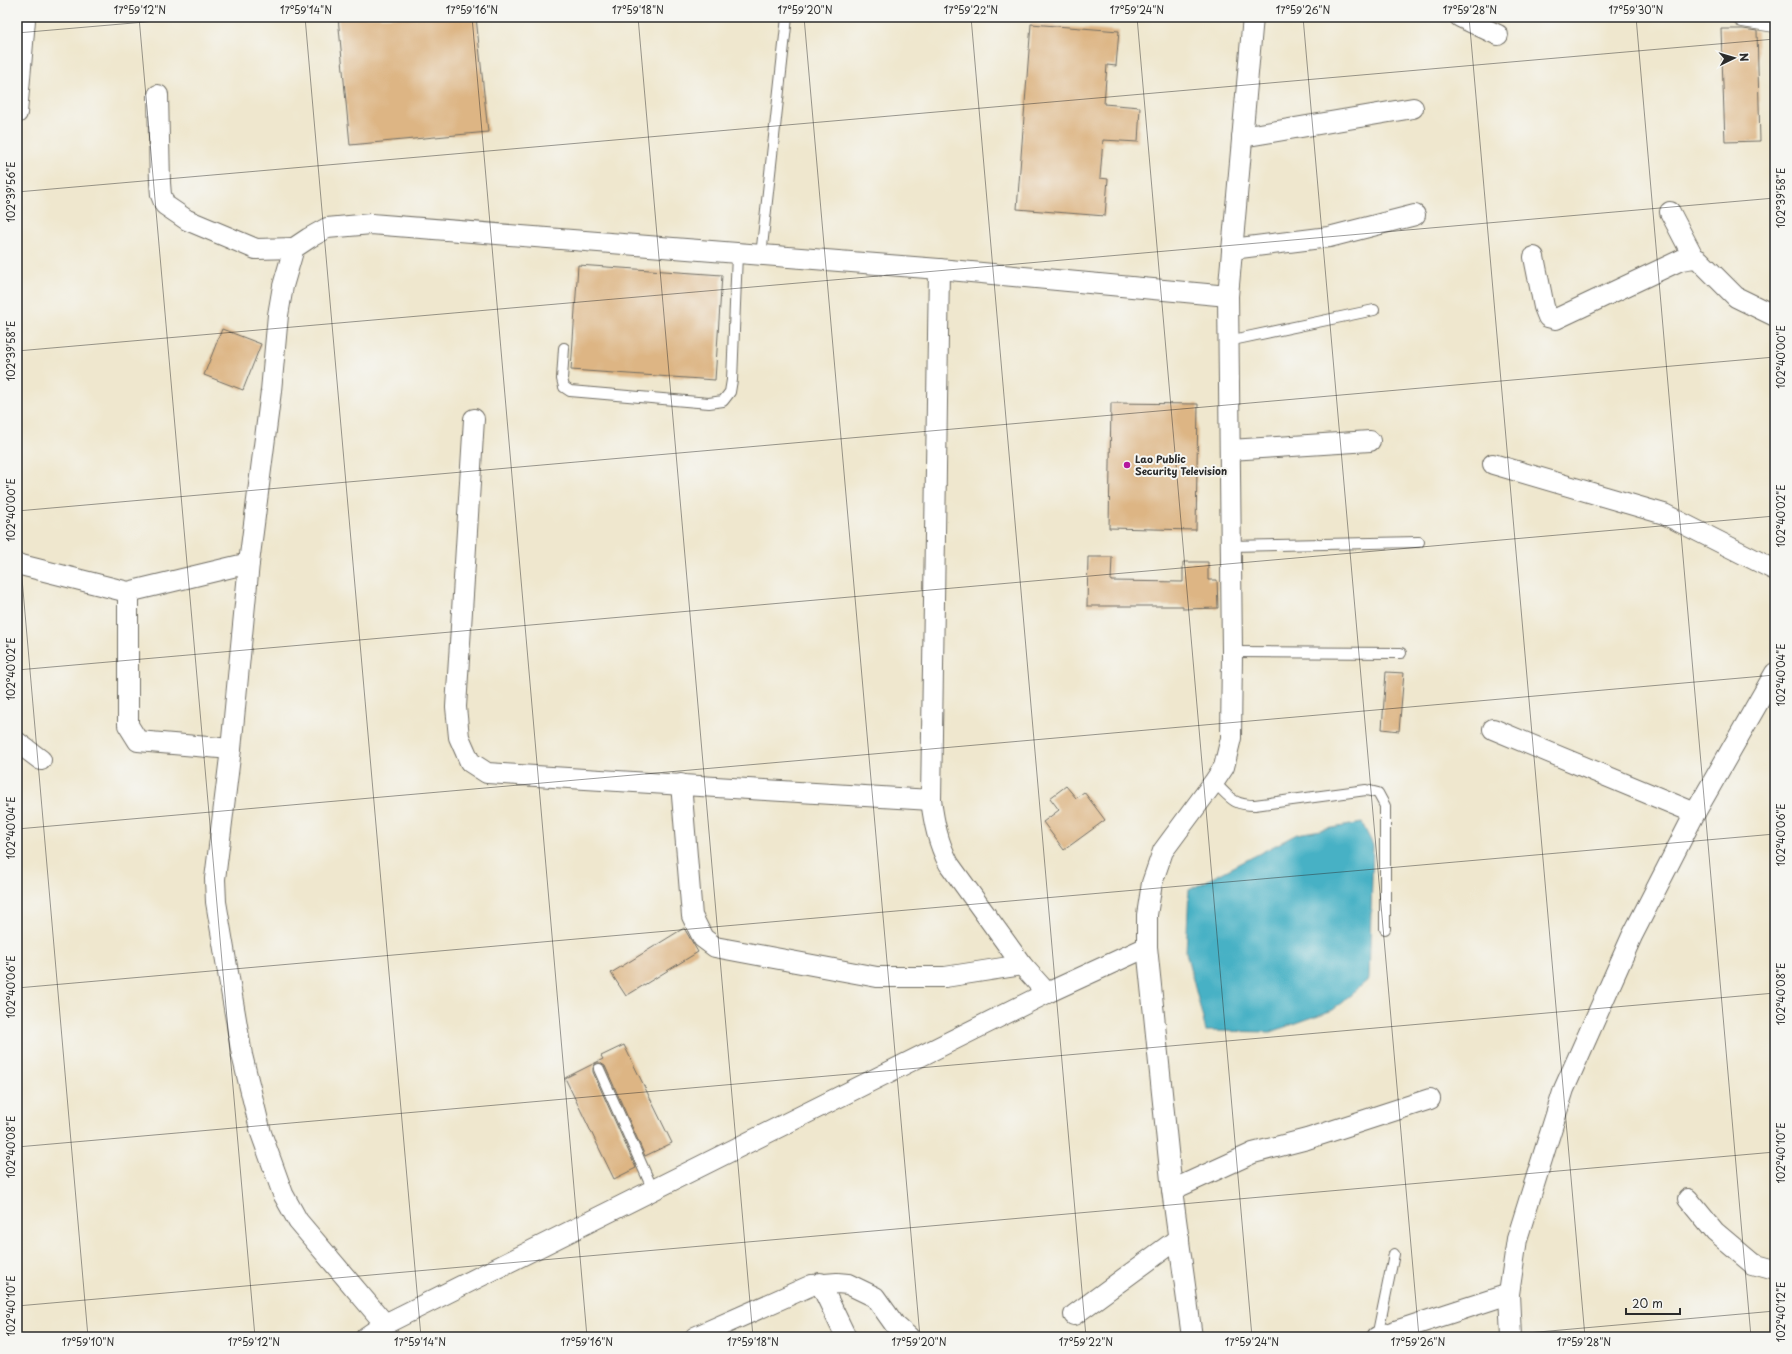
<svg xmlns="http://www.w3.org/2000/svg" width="1792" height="1354" font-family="'Playpen Sans',sans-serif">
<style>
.water{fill:#47b1c5;stroke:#396e78}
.building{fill:#ddb584}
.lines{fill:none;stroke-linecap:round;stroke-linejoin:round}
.service-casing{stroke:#706d64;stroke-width:12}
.minor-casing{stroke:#706d64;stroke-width:22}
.service{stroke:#fff;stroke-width:10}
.minor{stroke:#fff;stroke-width:20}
.ticks{fill:none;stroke:#2b2b2b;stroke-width:1;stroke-opacity:0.45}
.poi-dot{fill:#b5179e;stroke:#f6f6f2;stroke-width:1.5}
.labels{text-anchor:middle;stroke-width:4;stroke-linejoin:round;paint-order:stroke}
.poi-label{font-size:10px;font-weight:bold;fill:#2b2b2b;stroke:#f6f6f2;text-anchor:start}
.neatline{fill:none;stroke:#2b2b2b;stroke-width:1.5}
.ticks-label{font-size:10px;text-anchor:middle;fill:#2b2b2b}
</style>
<rect width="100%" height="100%" fill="#f6f6f2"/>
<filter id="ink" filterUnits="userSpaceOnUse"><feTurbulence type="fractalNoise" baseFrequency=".025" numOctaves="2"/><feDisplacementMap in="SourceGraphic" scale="8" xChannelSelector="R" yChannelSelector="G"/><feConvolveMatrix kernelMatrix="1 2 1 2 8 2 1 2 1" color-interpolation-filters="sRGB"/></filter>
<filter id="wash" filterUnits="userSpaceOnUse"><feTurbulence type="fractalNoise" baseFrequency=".012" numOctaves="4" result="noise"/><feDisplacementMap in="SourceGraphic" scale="16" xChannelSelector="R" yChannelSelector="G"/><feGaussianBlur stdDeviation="0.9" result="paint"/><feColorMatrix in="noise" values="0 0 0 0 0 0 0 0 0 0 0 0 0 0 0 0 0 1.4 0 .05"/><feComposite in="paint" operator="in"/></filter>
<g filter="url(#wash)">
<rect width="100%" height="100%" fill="#efe7ce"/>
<path class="water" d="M1362,823L1373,845L1369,979L1333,1010L1271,1032L1206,1031L1186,952L1189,890L1297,834Z"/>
<g id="blocks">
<g class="building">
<path d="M338,17H476L488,132L350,145Z"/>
<path d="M1031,24L1119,31L1116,66L1107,65L1104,104L1140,107L1138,142L1103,140L1100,178L1108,179L1105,216L1017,209Z"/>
<path d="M1721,29H1743L1757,31L1760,141L1725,142Z"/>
<path d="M578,265L722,275L715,380L571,370Z"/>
<path d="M222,329L261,344L243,390L204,375Z"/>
<path d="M1111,403L1198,404L1196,530L1109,528Z"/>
<path d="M1088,557H1112L1111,581L1183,582V562H1208V580H1217L1218,608L1183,609V606H1087Z"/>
<path d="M1386,672L1404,673L1399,731L1382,729Z"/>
<path d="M1066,786L1076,798L1084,792L1105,820L1064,850L1043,822L1059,810L1050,798Z"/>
<path d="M684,928L698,952L626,996L611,973Z"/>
<path d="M624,1045L672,1143L645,1156L605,1066L600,1063H596L593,1068V1072L636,1168L614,1179L565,1078L603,1059L601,1056Z"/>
</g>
</g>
</g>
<g filter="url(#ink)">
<use href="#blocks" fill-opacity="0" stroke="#706d64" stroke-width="1"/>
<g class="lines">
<g class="service-casing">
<g id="service">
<path d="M761,256L787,17"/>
<path d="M1228,341L1374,310"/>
<path d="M564,348L562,379L564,387L570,391L709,403L723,401L730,392L732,380L737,254"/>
<path d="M1231,546L1419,542"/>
<path d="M1232,652L1401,653"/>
<path d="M1214,782C1230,797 1232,805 1255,805L1366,790L1378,793L1385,806V929"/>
<path d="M599,1069L653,1190"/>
<path d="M1377,1337L1394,1254"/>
</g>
</g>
<g class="minor-casing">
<g id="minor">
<path d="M1460,17L1498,35"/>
<path d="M1743,17L1775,22"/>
<path d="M158,95L160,183L161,195L165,205L187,220L256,249L294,248"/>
<path d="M17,113L25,20"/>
<path d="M1242,137L1413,108"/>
<path d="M1670,212L1694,258"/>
<path d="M1232,249L1329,237L1415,215"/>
<path d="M1534,257L1544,307L1548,317L1556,319L1681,260L1694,258L1699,260L1736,297L1775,316"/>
<path d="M939,269L931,800C934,823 938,843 949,864L1022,965L1047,993"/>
<path d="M474,419L456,707L459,737L470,762L487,773L931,800"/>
<path d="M1230,450L1370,441"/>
<path d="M1493,464L1664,514L1775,570"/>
<path d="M17,564L128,592L249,563"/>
<path d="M128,592V725L138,741L231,749"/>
<path d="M1493,729L1695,813"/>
<path d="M17,742L41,760"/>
<path d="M681,784L692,916L703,938L715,947L877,977H945L1022,965"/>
<path d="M1172,1190L1253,1153L1307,1139L1430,1099"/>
<path d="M1688,1199L1715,1232L1753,1264L1775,1270"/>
<path d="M820,1283L846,1337"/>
<path d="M1074,1315L1179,1238"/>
<path d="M385,1324L298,1221L283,1194L261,1133L242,1055L216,902L215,879L231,749L249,563L271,391L278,315L283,286L294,248L309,238L327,228L371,224L939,269L1228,296"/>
<path d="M366,1337L385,1324L1047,993L1147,947"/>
<path d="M695,1337L812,1285L837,1283L848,1284L875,1297L895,1325L909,1337"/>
<path d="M1192,1337L1172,1190L1147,947V915L1152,883L1163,851L1214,782L1224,767L1231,738L1232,652L1228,296L1253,17"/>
<path d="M1377,1337L1509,1294"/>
<path d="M1511,1337L1509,1294L1517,1239L1564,1089L1632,936L1695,813L1775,673"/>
</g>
</g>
<use href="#service" class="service"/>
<use href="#minor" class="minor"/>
</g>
</g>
<path class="ticks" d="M139,17L255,1337M305,17L421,1337M472,17L587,1337M638,17L753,1337M804,17L920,1337M971,17L1086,1337M1137,17L1252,1337M1303,17L1419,1337M1469,17L1585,1337M1636,17L1751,1337M17,33L203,17M17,192L1775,39M17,351L1775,198M17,511L1775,357M17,521L88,1337M17,670L1775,516M17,829L1775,675M17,988L1775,834M17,1147L1775,993M17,1306L1775,1152M1482,1337L1775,1311"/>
<circle class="poi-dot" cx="1127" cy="465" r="4"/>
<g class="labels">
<g class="poi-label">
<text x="1135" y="463">Lao Public<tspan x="1135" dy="12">Security Television</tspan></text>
</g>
</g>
<rect width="1792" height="1354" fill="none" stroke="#f6f6f2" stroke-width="44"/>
<g transform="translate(1734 58) rotate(85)" stroke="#f6f6f2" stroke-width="3" paint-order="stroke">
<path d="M0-3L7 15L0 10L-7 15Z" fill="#2b2b2b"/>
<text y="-6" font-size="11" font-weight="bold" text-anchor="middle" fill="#2b2b2b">N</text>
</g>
<path d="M1626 1308v6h54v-6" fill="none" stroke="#2b2b2b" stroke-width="2"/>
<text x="1632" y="1308" font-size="12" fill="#2b2b2b" stroke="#f6f6f2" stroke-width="3" paint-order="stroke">20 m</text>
<rect x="22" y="22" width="1748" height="1310" class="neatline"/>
<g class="ticks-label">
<text x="140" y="14">17°59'12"N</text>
<text x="306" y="14">17°59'14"N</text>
<text x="472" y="14">17°59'16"N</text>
<text x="638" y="14">17°59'18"N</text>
<text x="805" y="14">17°59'20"N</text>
<text x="971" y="14">17°59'22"N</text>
<text x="1137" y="14">17°59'24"N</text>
<text x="1303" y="14">17°59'26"N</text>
<text x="1470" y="14">17°59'28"N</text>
<text x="1636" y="14">17°59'30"N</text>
<text transform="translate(11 192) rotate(-90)" y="4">102°39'56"E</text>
<text transform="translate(1781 198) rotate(-90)" y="4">102°39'58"E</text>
<text transform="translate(11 351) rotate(-90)" y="4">102°39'58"E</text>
<text transform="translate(1781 357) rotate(-90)" y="4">102°40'00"E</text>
<text transform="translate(11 510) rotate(-90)" y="4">102°40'00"E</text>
<text transform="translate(1781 516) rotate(-90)" y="4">102°40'02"E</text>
<text transform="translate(11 669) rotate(-90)" y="4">102°40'02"E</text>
<text transform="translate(1781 675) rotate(-90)" y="4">102°40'04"E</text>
<text transform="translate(11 828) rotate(-90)" y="4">102°40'04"E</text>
<text transform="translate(1781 835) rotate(-90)" y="4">102°40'06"E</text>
<text transform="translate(11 987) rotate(-90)" y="4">102°40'06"E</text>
<text transform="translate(1781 994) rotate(-90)" y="4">102°40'08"E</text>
<text transform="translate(11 1147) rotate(-90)" y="4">102°40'08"E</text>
<text transform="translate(1781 1153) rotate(-90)" y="4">102°40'10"E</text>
<text transform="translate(11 1306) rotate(-90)" y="4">102°40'10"E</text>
<text transform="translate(1781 1312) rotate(-90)" y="4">102°40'12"E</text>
<text x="88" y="1346">17°59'10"N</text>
<text x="254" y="1346">17°59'12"N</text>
<text x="420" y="1346">17°59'14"N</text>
<text x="587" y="1346">17°59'16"N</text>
<text x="753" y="1346">17°59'18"N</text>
<text x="919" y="1346">17°59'20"N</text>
<text x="1086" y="1346">17°59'22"N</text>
<text x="1252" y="1346">17°59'24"N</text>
<text x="1418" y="1346">17°59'26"N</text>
<text x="1584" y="1346">17°59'28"N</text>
</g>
</svg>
